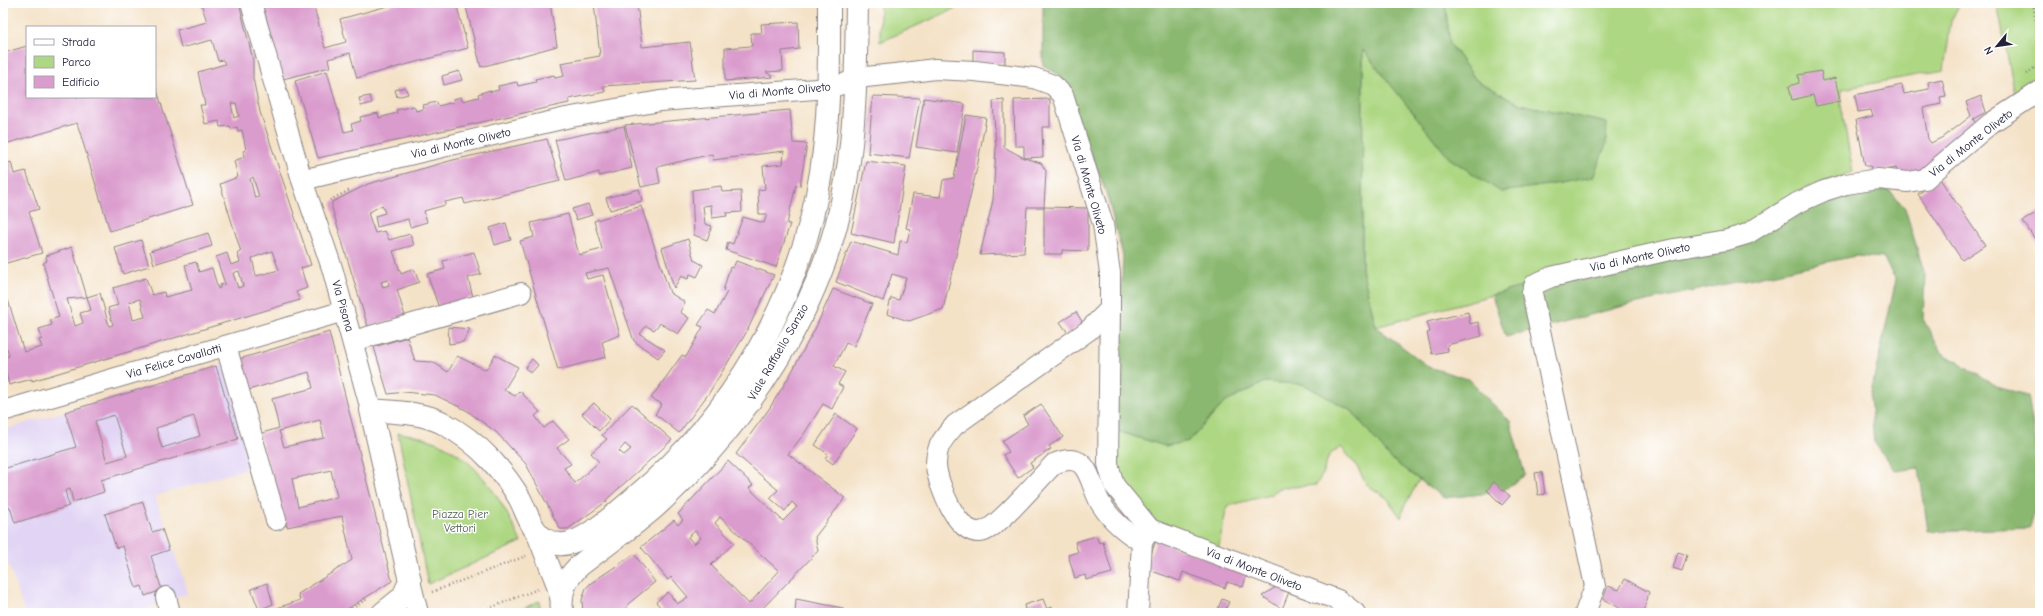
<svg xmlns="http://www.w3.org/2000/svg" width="2043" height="616" font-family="'Comic Neue',sans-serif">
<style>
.built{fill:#e1d4f4}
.green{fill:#add782;stroke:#687c5e}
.forest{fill:#8ab870;stroke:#566d56}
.building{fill:#da9bcd;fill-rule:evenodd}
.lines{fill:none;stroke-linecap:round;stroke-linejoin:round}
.minor-casing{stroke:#8b8281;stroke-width:22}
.major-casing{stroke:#8b8281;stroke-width:24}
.path{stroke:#8b8281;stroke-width:2.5;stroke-dasharray:1 3;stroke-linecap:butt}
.minor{stroke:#fff;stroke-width:20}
.major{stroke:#fff;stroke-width:22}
.labels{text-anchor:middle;stroke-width:3;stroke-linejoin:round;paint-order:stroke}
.street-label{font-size:12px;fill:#22223b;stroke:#fff}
.park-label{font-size:12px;fill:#536154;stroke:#fff}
</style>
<rect width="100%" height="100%" fill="#fff"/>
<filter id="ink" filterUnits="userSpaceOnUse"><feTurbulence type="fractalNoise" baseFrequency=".025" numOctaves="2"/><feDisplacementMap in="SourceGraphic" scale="8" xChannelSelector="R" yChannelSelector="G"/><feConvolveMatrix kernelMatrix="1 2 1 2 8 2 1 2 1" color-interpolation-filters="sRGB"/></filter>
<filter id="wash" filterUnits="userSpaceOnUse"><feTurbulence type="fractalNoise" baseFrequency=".012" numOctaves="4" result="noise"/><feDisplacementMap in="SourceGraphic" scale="16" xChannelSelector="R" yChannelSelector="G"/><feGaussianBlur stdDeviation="0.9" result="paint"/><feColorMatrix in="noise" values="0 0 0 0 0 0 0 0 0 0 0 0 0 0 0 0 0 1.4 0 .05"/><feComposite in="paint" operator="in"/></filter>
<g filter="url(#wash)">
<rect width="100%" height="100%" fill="#f4e2c7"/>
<path class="built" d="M225,364L255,466L155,496L188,593L135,613H25L3,548V430Z"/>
<g class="green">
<path d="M880,3H968L880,42Z"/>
<path d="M1445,3H1960L1951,21L1944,70L1842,89L1841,105L1853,173L1807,187L1757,222L1376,327L1362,269L1363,49L1449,158L1501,192L1560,183L1593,176L1607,123L1520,104L1476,80L1450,44Z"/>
<path d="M1997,3H2040V84L2016,99Z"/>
<path d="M1265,382L1303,384L1352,411L1391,459L1419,480L1404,507L1401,518L1387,498L1366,484L1356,465L1341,447L1329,455L1322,475L1316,485L1280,488L1270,495L1227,506L1218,551L1163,530L1121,484L1114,430L1165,446L1189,441L1224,403Z"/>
<path d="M398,433C464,439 496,486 521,542L428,584Z"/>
<path d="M539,601L541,613H514Z"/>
</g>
<g class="forest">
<path d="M1043,3H1445L1450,44L1476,80L1520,104L1607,123L1606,145L1593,177L1560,183L1501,192L1449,158L1363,50L1362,269L1376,327L1429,367L1468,379L1510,421L1525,475L1501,492L1444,498L1391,459L1352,411L1303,384L1265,382L1224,403L1189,441L1165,446L1114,430L1123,256L1106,192L1061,76L1043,65Z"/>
<path d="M1875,187L1890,191L1905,208L1925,275L1923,319L1941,352L2000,388L2028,395L2040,469V492L2030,528L1928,531L1919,468L1895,471L1874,442L1870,397L1896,280L1883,258L1855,256L1624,306L1506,337L1492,295L1757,222L1816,194Z"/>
</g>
<g id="blocks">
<g class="building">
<path d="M201,3H239L253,60V78L260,112L311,265L301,268L307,288L296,292L300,300L32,381V379L9,385L3,361V358L9,356L7,348L3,349V301L8,300L24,352L42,347L39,340L42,339L39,329L52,325L50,320L59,317L43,263L47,261L46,256L72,247L87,297L67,299L75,326L83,323L80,313L91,310L87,297L100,293L109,326L113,325L108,308L118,305L113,288L146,278L152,295L164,292L165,297L192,290L185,265L196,262L199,272L212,268L218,289L220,288V285L225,284L216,257L227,253L231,265L240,262L237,253L241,252L220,184L238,177L234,161L244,157L243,151L246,150L242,130L238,131L237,127L231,129L230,126L220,127L219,121L205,124L200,105H205L198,72L225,64L223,60L218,61L212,40L181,48L177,30L207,22ZM231,103H236L239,116L234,118ZM253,177L259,197L255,198L250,179ZM272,251L279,270L256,276L252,258ZM239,271L243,286L238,288L233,273ZM140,299L145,317L133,320L129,302Z"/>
<path d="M262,3H313L325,48L346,42L340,19L399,3H456L468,48L357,78L350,53L328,59L330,67L283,79Z"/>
<path d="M465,3H550L557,46L481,67Z"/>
<path d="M594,3H637L642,47L690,42L695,80L603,86L605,92L569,99V103L318,158L295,81L327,71L344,132L353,130L351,124L361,121L360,117L378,113L379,118L397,113L396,110L414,106L416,111L424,109L423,105L437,102L438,106L454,102L453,99L461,97L462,101L479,97L478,94L490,90V92L499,90L498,86L517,82L518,86L536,82L535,79L554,75L555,78L564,76L561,63L600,56Z"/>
<path d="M798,22L799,49L782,51L783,71L766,72L773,77L725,81V48L752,46L751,33H762L761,24Z"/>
<path d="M27,46V97H155V84L193,205L110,231L77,123L5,144L3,138V53Z"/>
<path d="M973,50L1005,52V64L973,62Z"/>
<path d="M459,71L462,80L444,85L442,76Z"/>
<path d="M1821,71L1823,81L1835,78L1840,101L1816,106L1813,95L1792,100L1789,86L1799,83L1798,75Z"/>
<path d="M1942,79L1946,96L1940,97L1941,104L1923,108L1928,139L1931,143L1945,136L1971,116L1966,102L1981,96L1986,112L1973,119L1979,129L1925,175H1898L1896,168L1871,172V166H1865L1856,120L1873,116L1871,110L1858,112L1855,95L1902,85L1904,94L1929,89L1928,82Z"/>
<path d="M405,87L408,94L397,97L395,90Z"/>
<path d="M370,96L372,103L361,106L359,98Z"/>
<path d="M873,96L920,98L909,158L868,153Z"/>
<path d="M924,98L965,104L957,153L916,147Z"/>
<path d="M1050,99V127H1042L1043,157L1024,158L1041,163L1046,171L1044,207H1027L1024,253L980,255L993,200L996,147L993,101L1004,100V147L1024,158V146H1015L1014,100Z"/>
<path d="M790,110L793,143L807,144L800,186L796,185L787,224H790L776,267L726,250L728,242L733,244L743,217L764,223L767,214H759L758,190L765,189L763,166L783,164L784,151L713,160L712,154L657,167L660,183L641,187L625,125Z"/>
<path d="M966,115L986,118L977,168L943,309L909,321L887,314L891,298L899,300L906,278L892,274L883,301L836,282L851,241L898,255L900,241L907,242L910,229L906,228L913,194L940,197L943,180L954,178Z"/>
<path d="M624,126L632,168L599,176V172L566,181L555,140Z"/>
<path d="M547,139L560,181L465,204L463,198L445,202V205L424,211L427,222L410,227L408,219L377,227L375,216L385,213L382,205L368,213L375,233L385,231L389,240L410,234L414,245L393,251L401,274L414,269L419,282L397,290L405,316L368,327L332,208V202L368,184L453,160ZM388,280L389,285L383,287L381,282Z"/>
<path d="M866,161L906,166L894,243L851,233Z"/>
<path d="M11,162L14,174L26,171L39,209L29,212L42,253L3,264V165Z"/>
<path d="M1940,179L1985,245L1962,260L1918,194Z"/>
<path d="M721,186L722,192L741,191L742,212L726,213L727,216L712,218L711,205L703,206L705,224L712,226L707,240L694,235L692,190Z"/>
<path d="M639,189L642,201L610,210L606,198Z"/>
<path d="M588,204L592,215L576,220L572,209Z"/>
<path d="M641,206L670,293L685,302L680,312L689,318L678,334L660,323L654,330L646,326L640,334L665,350L658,358L634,341L609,268L585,273L587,279L603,275L620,335L602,342L606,357L558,370L520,241L534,237L531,223L568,214L579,255L602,249L594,221Z"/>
<path d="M1044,207L1088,208V251L1062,250V254H1044Z"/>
<path d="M2040,210V247L2023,221Z"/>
<path d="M506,223L511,240L495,245L490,228Z"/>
<path d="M208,233L212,246L154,264L150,251Z"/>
<path d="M688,239L694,260L703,265L697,277L690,274L688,279L681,276L674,288L662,248Z"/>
<path d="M141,240L149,266L123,274L115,248Z"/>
<path d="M474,252L481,274L468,278L473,297L439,308L427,274L445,269L443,261Z"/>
<path d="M736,261L774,275L746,333L709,393L679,433L655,414L662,404L651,398L682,355L686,357L703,327L698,325L708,310L715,314L727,292L723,291L730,267L733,268Z"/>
<path d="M833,289L872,304L854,346L846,343L834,366L845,372L838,384L843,387L832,409L823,404L804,434L788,454L845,498L815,537L818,551L758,613H665L656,602L668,592L677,604L688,597L671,577L668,580L641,547L674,520L678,525L683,520L678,514L728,461L753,485L749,488L783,521L797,507L792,502L785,511L770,498L778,490L736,454L769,409L790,375L816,327ZM720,517L779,571L749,604L711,565L734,543L715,523ZM695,531L701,538L694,544L688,537Z"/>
<path d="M1076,312L1083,323L1068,333L1060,322Z"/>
<path d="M1468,312L1470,324L1478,322L1482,336L1447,345L1448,351L1432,354L1427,333L1430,332L1427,322Z"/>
<path d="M448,327L470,329L463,342L449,344Z"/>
<path d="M329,332L392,581L341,613H263L300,600L298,594L352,560L342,516L287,527L259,434L279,428L272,399L313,388L309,372L245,391L236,360ZM320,420L324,438L284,447L279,431ZM331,470L337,497L298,507L292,479Z"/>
<path d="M407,337L415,361L433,362L448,372L457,356L486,370L495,355L518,367L504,390L515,396L520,391L540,412L535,416L544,428L553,421L569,439L557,448L571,464L564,468L575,483L599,462L591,453L607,439L602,435L632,404L672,440L606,500L607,501L568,529H560L526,464L496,432L466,410L435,395L404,392L388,394L374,347ZM625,444L631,449L624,455L619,451Z"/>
<path d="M532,359L538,365L531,373L525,368Z"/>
<path d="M216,366L238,439L101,480L104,492L73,502L70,489L65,491L69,506L15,523L10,507L3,509V469L76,447L65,412ZM114,415L127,456L107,462L95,421ZM194,416L200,436L162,448L156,428Z"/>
<path d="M594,403L610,419L599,431L582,414Z"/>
<path d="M1041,404L1063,437L1049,446L1051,449L1030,463L1033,467L1018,478L1003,455L1009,452L1002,441L1028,424L1023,416Z"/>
<path d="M836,414L857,429L833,464L825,458L828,454L815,445Z"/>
<path d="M1542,472L1545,494L1538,495L1535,473Z"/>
<path d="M1494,482L1510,496L1502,505L1487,490Z"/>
<path d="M143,502L152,532L162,529L169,550L151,556L162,590L145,596L142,586L136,588L123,546L116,548L105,514Z"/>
<path d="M1096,536L1099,543L1103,542L1112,573L1086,580L1085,575L1075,578L1068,555L1078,552L1075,542Z"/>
<path d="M1156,540L1247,573L1243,587L1227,582L1225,588L1183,572L1180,581L1146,569Z"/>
<path d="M1678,552L1687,555L1682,571L1673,568Z"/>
<path d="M634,554L655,582L628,604L625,613H583L582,600L586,588L591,583Z"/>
<path d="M1625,579L1649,592L1644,613H1629L1603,599L1608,586L1619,590Z"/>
<path d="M267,583L273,604L259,610L251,589Z"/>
<path d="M1276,587L1289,592L1282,609L1262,596Z"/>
<path d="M796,599L843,608L841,613H795Z"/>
<path d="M1043,599L1047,609L1052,607L1053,613H1026L1024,605Z"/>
<path d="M1222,599L1229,602L1224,613H1216Z"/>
</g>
</g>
</g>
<g filter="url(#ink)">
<use href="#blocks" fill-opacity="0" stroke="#8b8281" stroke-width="1"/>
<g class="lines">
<g class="minor-casing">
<g id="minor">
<path d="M251,3L302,180L332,268L371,410"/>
<path d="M302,180L566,118L660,101L829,88L866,77L904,73L935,69L975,71L1034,78L1053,85L1063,95L1103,224L1110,273V309L1089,330L955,425C949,432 942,439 939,447C937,452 936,460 936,466C938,484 958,540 984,531C1001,525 1039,478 1054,464C1092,447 1088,487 1103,507C1113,522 1127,533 1142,542L1138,613"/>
<path d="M1110,309L1108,464L1114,485L1150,529"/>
<path d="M353,341L521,293"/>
<path d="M226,346L276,520"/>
<path d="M3,411L344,311"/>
<path d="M535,529L555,580L561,600"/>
<path d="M1142,542L1150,529L1338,600L1355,613"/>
<path d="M410,581L418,613"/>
<path d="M166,597L170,613"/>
<path d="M1585,613L1595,586L1532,293L1535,284L1551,277L1674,249L1727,240L1747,234L1797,203L1824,191L1846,184L1878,179L1908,182L1925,179L1991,123L2040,91"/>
</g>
</g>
<g class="major-casing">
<g id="major">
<path d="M383,613L403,597L410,581L371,410C394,412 419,412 441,422C458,431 477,445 491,460C502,472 512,485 520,499C525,509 529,522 536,531C541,538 550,543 559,544C580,547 618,512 634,498C732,417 801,299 821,172C830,116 829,60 829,3"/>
<path d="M562,613C560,592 564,581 579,566C604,546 631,528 655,507C748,423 825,306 846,181C856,122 856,63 857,3"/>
</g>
</g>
<g class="path">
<path d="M2033,3L2040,47"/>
<path d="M2027,74L2040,63"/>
<path d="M330,200L350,190"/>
<path d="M432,592L526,556"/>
<path d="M345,613L367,599"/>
<path d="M477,613L538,589"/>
</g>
<use href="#minor" class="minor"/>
<use href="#major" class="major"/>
</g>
</g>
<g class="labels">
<g class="street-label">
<text transform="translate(780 91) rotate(-5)" y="4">Via di Monte Oliveto</text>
<text transform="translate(461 143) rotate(-13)" y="4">Via di Monte Oliveto</text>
<text transform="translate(1971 143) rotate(-38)" y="4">Via di Monte Oliveto</text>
<text transform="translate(1089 185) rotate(74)" y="4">Via di Monte Oliveto</text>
<text transform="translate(1640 257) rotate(-12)" y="4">Via di Monte Oliveto</text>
<text transform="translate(343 306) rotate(74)" y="4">Via Pisana</text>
<text transform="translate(778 352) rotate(-60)" y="4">Viale Raffaello Sanzio</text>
<text transform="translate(174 361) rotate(-16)" y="4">Via Felice Cavallotti</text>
<text transform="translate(1254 569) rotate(21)" y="4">Via di Monte Oliveto</text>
</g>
<g class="park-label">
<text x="460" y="518">Piazza Pier<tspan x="460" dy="14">Vettori</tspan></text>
</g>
</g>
<rect width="2043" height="616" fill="none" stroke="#fff" stroke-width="16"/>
<rect x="26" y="26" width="130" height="72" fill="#ffffff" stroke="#a7a7b1"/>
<rect x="34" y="39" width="20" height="6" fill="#ffffff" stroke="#a7a7b1"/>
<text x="62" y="46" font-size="12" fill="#22223b">Strada</text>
<rect x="34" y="56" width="20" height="12" fill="#add782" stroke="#a7a7b1"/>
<text x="62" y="66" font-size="12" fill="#22223b">Parco</text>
<rect x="34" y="76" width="20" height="12" fill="#da9bcd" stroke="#a7a7b1"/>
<text x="62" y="86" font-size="12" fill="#22223b">Edificio</text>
<g transform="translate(1997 46) rotate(241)" stroke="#ffffff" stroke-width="3" paint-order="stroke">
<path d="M0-3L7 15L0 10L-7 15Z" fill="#22223b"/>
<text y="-6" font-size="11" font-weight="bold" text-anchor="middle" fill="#22223b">N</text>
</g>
</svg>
